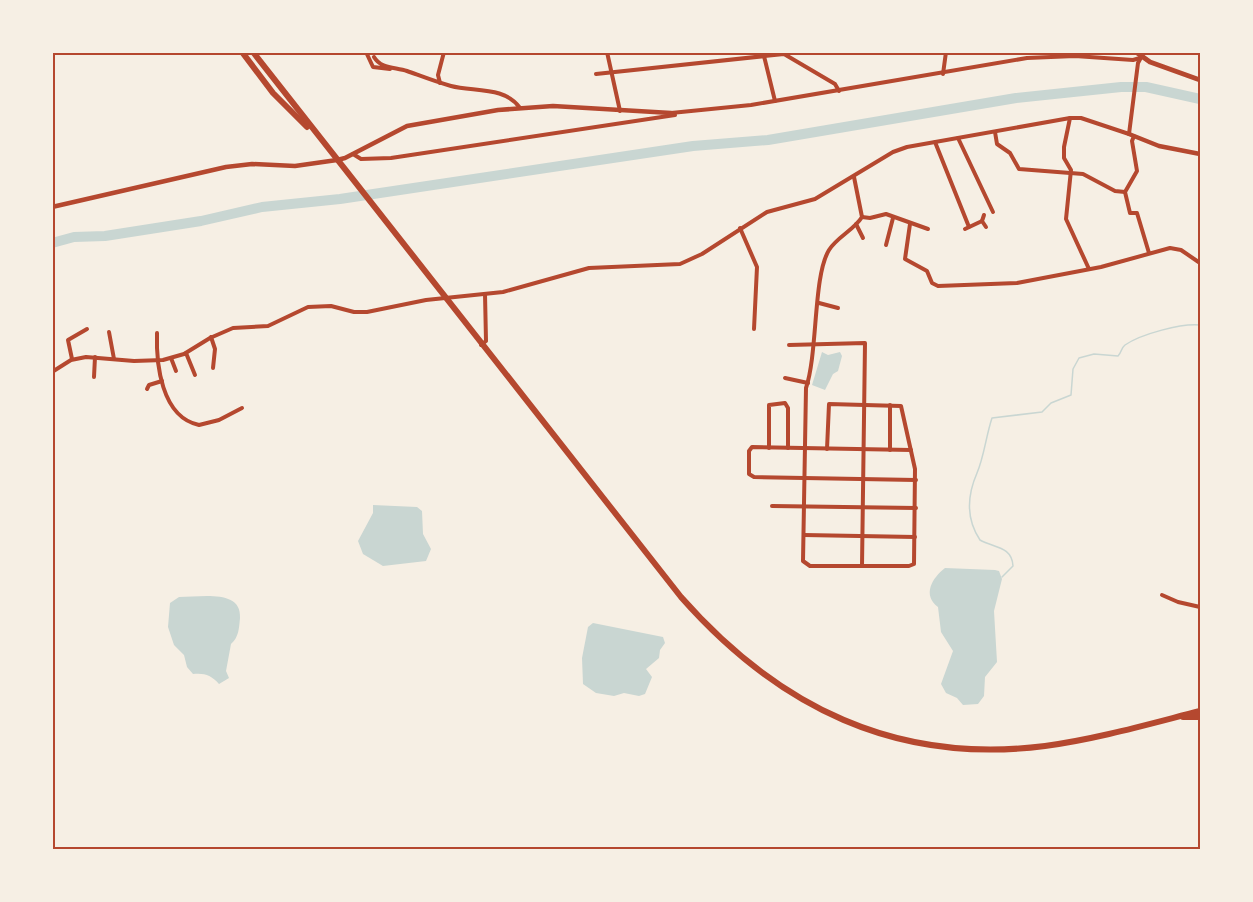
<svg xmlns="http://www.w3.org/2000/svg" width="1253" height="902" font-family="'Titillium Web',sans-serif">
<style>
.water{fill:#c9d6d2}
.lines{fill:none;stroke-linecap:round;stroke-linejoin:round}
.stream{stroke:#c9d6d2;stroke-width:1.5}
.river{stroke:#c9d6d2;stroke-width:10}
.minor{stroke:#b5482f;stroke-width:4}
.tertiary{stroke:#b5482f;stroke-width:4.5}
.secondary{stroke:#b5482f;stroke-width:5}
.trunk{stroke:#b5482f;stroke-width:6}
.neatline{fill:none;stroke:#b5482f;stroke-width:2}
</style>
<rect width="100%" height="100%" fill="#f6efe4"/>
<g class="water">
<path d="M822,352L828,355L840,352L842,356L838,371L833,374L825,390L812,385Z"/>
<path d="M373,505L417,507L422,511L423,534L431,549L426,561L383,566L363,554L358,541L373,513Z"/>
<path d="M945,568L995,570L999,571L1002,579L994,611L997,662L985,677L984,696L978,704L963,705L957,698L946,693L941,684L953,651L941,632L938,607C922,595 932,578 945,568Z"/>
<path d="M179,597C201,597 242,589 240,618C239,628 239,637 231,644L226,671L229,678L219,684C211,675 205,673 193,674L187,667L184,655L174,645L168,627L170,603Z"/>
<path d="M593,623L663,637L665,643L660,650L659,658L646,669L652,677L645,694L639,696L624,693L614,696L596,693L583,684L582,658L588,627Z"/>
</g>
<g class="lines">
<path class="stream" d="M1002,577L1013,566C1012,546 994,548 980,540C966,519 967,496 977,473C984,457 986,436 992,418L1042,412L1051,403L1071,395L1073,369L1079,358L1094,354L1118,356C1122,352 1121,348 1125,345C1141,334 1182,323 1200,325"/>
<path class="river" d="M52,243L74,237L105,236L201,221L262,207L340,199L693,146L768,140L1016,98L1121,87H1146L1200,99"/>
<g class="minor">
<path d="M366,52L373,67L390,69"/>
<path d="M607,52L620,111"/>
<path d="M763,52L775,101"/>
<path d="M374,57C381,69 395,67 407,71C421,76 436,82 451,86C473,92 505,86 520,108"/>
<path d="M596,74L784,54L835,84L839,91"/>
<path d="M943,74L946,52"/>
<path d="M440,83L438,75L444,52"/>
<path d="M671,113L751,105L1027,58L1075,56L1133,60L1140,58"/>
<path d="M1070,118L1064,147V158L1071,170L1066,219L1089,269"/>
<path d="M995,132L997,144L1010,153L1019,169L1083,174L1115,191L1125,192"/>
<path d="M1134,136L1132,141L1137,171L1125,192L1130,213H1137L1149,253"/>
<path d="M958,138L993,212"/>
<path d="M935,142L969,227"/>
<path d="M353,154L361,159L391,158L675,115"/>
<path d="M984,215L982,221L986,227"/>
<path d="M862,217L870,218L886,214L928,229"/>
<path d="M856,224L863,238"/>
<path d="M910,224L905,259L927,271L932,283L938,286L1017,283L1101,267L1170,248L1181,250L1200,263"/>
<path d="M740,228L757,267L754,329"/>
<path d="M965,229L982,221"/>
<path d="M886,245L893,218"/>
<path d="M819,303L838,308"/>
<path d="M109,332L114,359"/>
<path d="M157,333C156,363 161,417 199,425L219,420L242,408"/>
<path d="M211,337L215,349L213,368"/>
<path d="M481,345L486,341L485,294"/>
<path d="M789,345L865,343L862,566"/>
<path d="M186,353L195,375"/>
<path d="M171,358L176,371"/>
<path d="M72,359L68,340L87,329"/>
<path d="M52,372L71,360L86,357L134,361L163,360L184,354L210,338L233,328L268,326L308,307L331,306L354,312H367L426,300L503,292L589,268L680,264L702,254L767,212L815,199L893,152L907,147L1070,118H1081L1129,134L1138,63L1144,52"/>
<path d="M94,377L95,357"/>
<path d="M785,378L808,383"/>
<path d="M147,389L149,385L162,381"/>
<path d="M890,405V450"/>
<path d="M769,448V405L785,403L788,408V448"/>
<path d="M827,449L829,404L901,406L915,469L914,564L909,566H810L803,561L806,388C818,352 813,276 829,250C837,237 854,230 862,217L854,177"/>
<path d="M911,450L752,447L749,451V474L754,477L916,480"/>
<path d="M772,506L916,508"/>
<path d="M804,535L915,537"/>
<path d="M1162,595L1178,602L1200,607"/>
</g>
<g class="tertiary">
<path d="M1129,134L1159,146L1200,154"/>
<path d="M52,207L226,167L252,164L295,166L337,160L345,158L407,126L498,110L553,106L671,113"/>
</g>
<path class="secondary" d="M1136,52L1150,62L1200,80"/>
<g class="trunk">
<path d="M242,52L273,93L307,127"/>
<path d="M253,52L681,597C778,707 896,765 1045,746C1097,739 1149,724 1200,711"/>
<path d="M1183,717H1200"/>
</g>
</g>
<rect width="1253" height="902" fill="none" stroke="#f6efe4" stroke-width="108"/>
<rect x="54" y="54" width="1145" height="794" class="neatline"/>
</svg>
